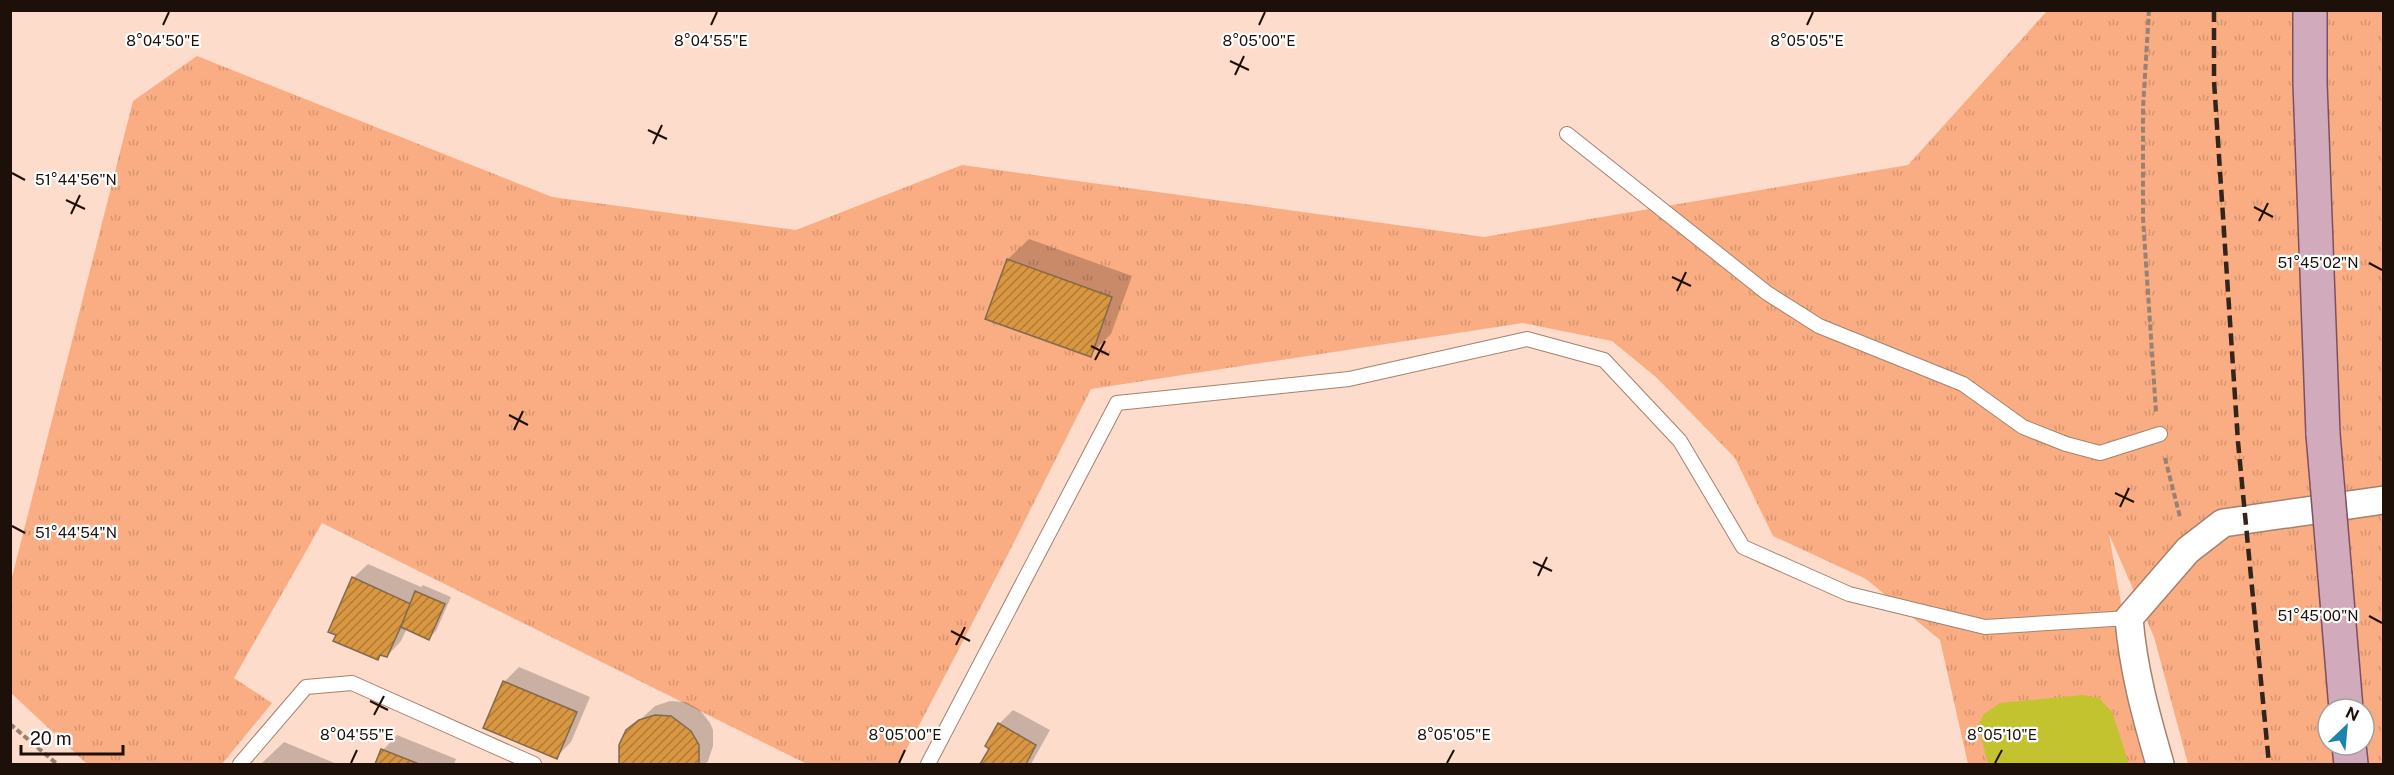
<svg xmlns="http://www.w3.org/2000/svg" width="2394" height="775" font-family="'Public Sans',sans-serif">
<style>
.grass{fill:url(#grass-tufts);fill-rule:evenodd}
.water{fill:#c2c32f}
.shadow{fill:#0003}
.building{fill:url(#building-hatch);stroke:#846a4c;stroke-width:1.5}
.lines{fill:none;stroke-linecap:round;stroke-linejoin:round}
.service-casing{stroke:#a6816d;stroke-width:16}
.minor-casing{stroke:#a6816d;stroke-width:30}
.primary-casing{stroke:#7e4f60;stroke-width:36}
.path{stroke:#998174;stroke-width:4;stroke-dasharray:6 3;stroke-linecap:butt}
.service{stroke:#fff;stroke-width:14}
.minor{stroke:#fff;stroke-width:27}
.primary{stroke:#d1aabc;stroke-width:33}
.rail{stroke:#34251c;stroke-width:4.5;stroke-dasharray:12 6;stroke-linecap:butt}
.primary-bridge-casing{stroke:#7e4f60;stroke-width:36;stroke-linecap:butt}
.primary-bridge{stroke:#d1aabc;stroke-width:33}
.ticks{fill:none;stroke:#1d1008;stroke-width:2}
.ticks-label{font-size:15px;text-anchor:middle;fill:#1d1008;stroke:#fff;stroke-width:4.5;stroke-linejoin:round;paint-order:stroke}
</style>
<defs>
<pattern id="grass-tufts" width="24" height="20" patternUnits="userSpaceOnUse" patternTransform="scale(1.5)"><rect width="24" height="20" fill="#faad82"/><path d="M3 7l-1-3M5 7V3M7 7l1-3M15 17l-1-3M17 17v-4M19 17l1-3" fill="none" stroke="#d6946f"/></pattern>
<pattern id="building-hatch" width="6" height="6" patternUnits="userSpaceOnUse" patternTransform="scale(1.5)"><rect width="6" height="6" fill="#d99742"/><path d="M-1 1l2-2M0 6l6-6M5 7l2-2" fill="none" stroke="#af7a35"/></pattern>
</defs>
<rect width="100%" height="100%" fill="#fddccb"/>
<path class="grass" d="M2047,11H2383V764H2188L2154,637L2109,534L2149,764H1968L1940,640L1866,579L1773,536L1735,458L1657,378L1612,341L1523,323L1091,389L1004,562L899,764H807L322,523L234,678L272,703L222,764H87L11,693V581L133,101L197,56L552,197L796,230L962,165L1484,237L1908,165ZM2328,709H2364V745H2328Z"/>
<path class="water" d="M2083,695L2099,698L2112,712L2129,764H1988L1978,725L1984,714L2000,703Z"/>
<g class="shadow">
<path d="M1029,239L1132,276L1111,334L1090,355L987,318L1008,259Z"/>
<path d="M368,564L421,587L423,585L451,597L436,631L429,638L407,628L401,641L387,656L382,654L377,658L353,578Z"/>
<path d="M519,667L590,697L571,742L556,757L504,682Z"/>
<path d="M670,701L686,702L700,710L710,723L713,730V746L708,761L705,764H621L628,731L655,706Z"/>
<path d="M1013,710L1050,730L1031,764H981L991,748L999,724Z"/>
<path d="M397,735L456,759L454,764H376L383,750Z"/>
<path d="M284,742L337,764H261Z"/>
</g>
<g class="building">
<path d="M1007,259L1112,297L1091,357L985,319Z"/>
<path d="M352,577L411,604L387,657L380,655L378,660L333,641L336,635L328,632Z"/>
<path d="M415,591L445,604L429,640L401,627Z"/>
<path d="M503,681L577,712L557,759L483,728Z"/>
<path d="M655,715L671,716L691,731L699,745V764H619V745L626,730L639,720Z"/>
<path d="M998,723L1036,745L1026,764H980L989,749L985,746Z"/>
<path d="M381,749L419,764H375Z"/>
</g>
<g class="lines">
<g class="service-casing">
<g id="service">
<path d="M1567,134L1767,293L1819,326L1963,384L2023,427L2066,444L2100,453L2160,434"/>
<path d="M240,764L306,687L352,683L534,764"/>
<path d="M928,764L1117,403L1349,379L1527,339L1604,360L1680,441L1743,547L1849,594L1985,627L2129,618"/>
</g>
</g>
<g class="minor-casing">
<path id="minor" d="M2160,764C2146,716 2133,669 2129,618L2188,550L2223,523L2384,500"/>
</g>
<g class="primary-casing">
<g id="primary">
<path d="M2310,10V83L2323,434"/>
<path d="M2335,576L2346,709"/>
<path d="M2349,745L2351,764"/>
</g>
</g>
<g class="path">
<path d="M2149,10L2143,108V218L2156,412"/>
<path d="M2165,458L2180,517"/>
<path d="M10,724L57,764"/>
</g>
<use href="#service" class="service"/>
<use href="#minor" class="minor"/>
<use href="#primary" class="primary"/>
<path class="rail" d="M2214,10V81L2238,442L2269,764"/>
<g class="primary-bridge-casing">
<path id="primary-bridge" d="M2323,434L2335,576"/>
</g>
<use href="#primary-bridge" class="primary-bridge"/>
</g>
<path class="ticks" d="M163,25L169,12M711,25L717,12M1259,25L1265,12M1807,25L1813,12M1230,61L1249,70M1235,75L1244,56M648,130L667,139M653,144L662,125M12,173L25,180M66,200L85,209M2254,207L2273,217M71,214L80,195M2259,221L2268,203M2369,263L2382,270M1672,277L1691,286M1677,291L1686,272M1091,346L1109,355M1095,360L1105,341M509,415L528,425M514,430L523,411M2115,493L2134,502M2120,507L2129,488M12,526L25,533M1533,562L1552,571M1538,576L1547,557M2369,616L2382,623M951,631L970,641M956,645L965,627M370,701L388,710M374,715L384,696M351,763L357,750M899,763L905,750M1447,763L1454,750M1995,763L2002,750"/>
<g class="ticks-label">
<text x="163" y="46">8°04'50"E</text>
<text x="711" y="46">8°04'55"E</text>
<text x="1259" y="46">8°05'00"E</text>
<text x="1807" y="46">8°05'05"E</text>
<text x="76" y="185">51°44'56"N</text>
<text x="2318" y="268">51°45'02"N</text>
<text x="76" y="538">51°44'54"N</text>
<text x="2318" y="621">51°45'00"N</text>
<text x="357" y="740">8°04'55"E</text>
<text x="905" y="740">8°05'00"E</text>
<text x="1454" y="740">8°05'05"E</text>
<text x="2002" y="740">8°05'10"E</text>
</g>
<rect width="2394" height="775" fill="none" stroke="#1d1008" stroke-width="24"/>
<g transform="translate(2346 727) rotate(26)"><circle r="28" fill="#ffffff" stroke="#a59f9c" stroke-width="1.5"/>
<path d="M0-4.5L10 22L0 15L-10 22Z" fill="#1984ac"/>
<text y="-9" font-size="16" font-weight="bold" text-anchor="middle" fill="#1d1008">N</text>
</g>
<path d="M21 745v9h102v-9" fill="none" stroke="#1d1008" stroke-width="3"/>
<text x="30" y="745" font-size="18" fill="#1d1008" stroke="#ffffff" stroke-width="4.5" paint-order="stroke">20 m</text>
</svg>
